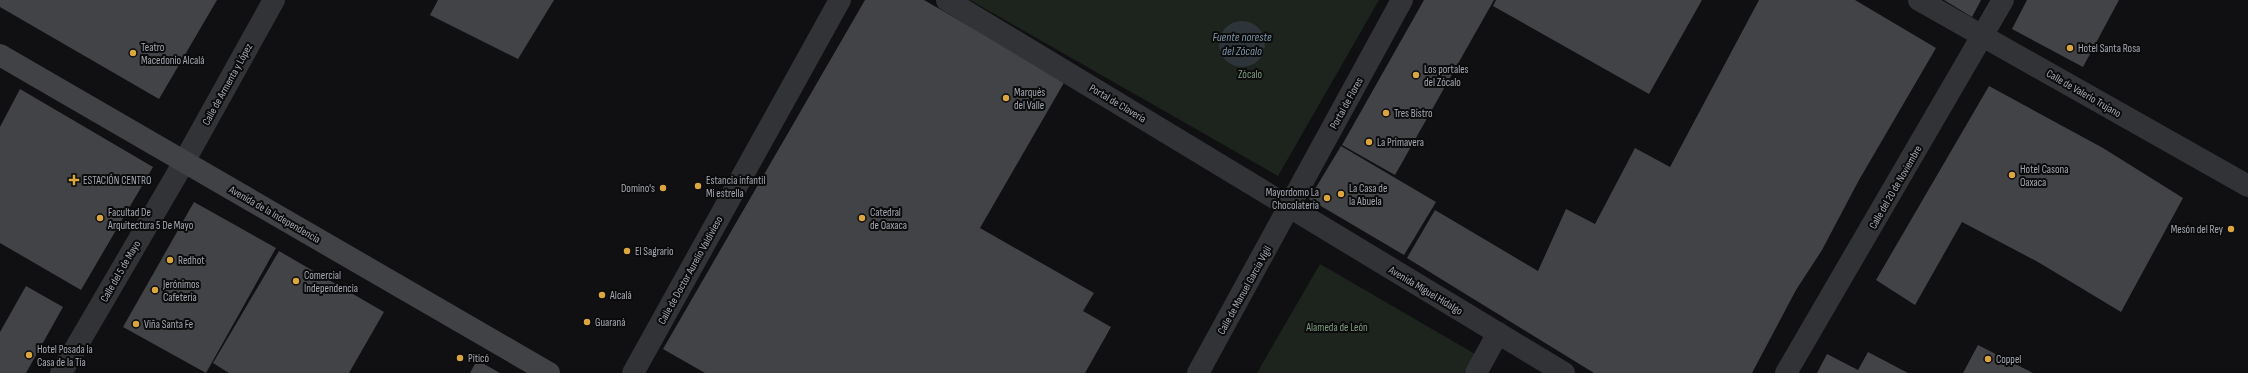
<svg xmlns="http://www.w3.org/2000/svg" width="2248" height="373" font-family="'Sofia Sans Condensed',sans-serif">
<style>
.green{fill:#1d241e}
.water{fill:#2d353a}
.building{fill:#424347}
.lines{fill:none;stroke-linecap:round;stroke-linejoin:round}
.street{stroke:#323336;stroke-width:22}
.secondary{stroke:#404246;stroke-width:22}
.poi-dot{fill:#dba63f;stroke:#0b0b0c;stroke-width:1.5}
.labels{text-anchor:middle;stroke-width:4;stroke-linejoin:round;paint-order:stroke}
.poi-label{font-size:11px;fill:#a3a7b1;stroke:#0b0b0c;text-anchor:start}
.park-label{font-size:11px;fill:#7c9a7e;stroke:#0b0b0c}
.street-label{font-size:11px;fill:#a3a7b1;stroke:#0b0b0c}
.water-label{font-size:12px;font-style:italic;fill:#7d95a8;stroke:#0b0b0c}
</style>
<rect width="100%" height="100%" fill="#101012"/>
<g class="green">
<path d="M970,0H1379L1278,176Z"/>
<path d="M1320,264L1475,354L1464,373H1257Z"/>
</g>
<circle class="water" cx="1242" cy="44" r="23"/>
<g class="building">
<path d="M0,0H217L159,99L0,7Z"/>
<path d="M438,0H554L518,59L430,15Z"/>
<path d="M865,0H924L1065,81L980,228L1094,293L1083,311L1111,327L1085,373H705L663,349Z"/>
<path d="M1424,0H1494L1395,175L1342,145Z"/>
<path d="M1496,0H1702L1649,94L1493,6Z"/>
<path d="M1759,0H1855L1936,48L1859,180L1822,250L1796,290L1752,373H1594L1407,258L1435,210L1538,271L1566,209L1595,224L1635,148L1670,167Z"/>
<path d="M1944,0H1981L1972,17Z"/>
<path d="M2027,0H2119L2083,67L2012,29Z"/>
<path d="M1989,86L2103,148L2183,198L2121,312L2038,262L1962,222L1915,305L1876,280Z"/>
<path d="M20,89L153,167L81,290L0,243V127Z"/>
<path d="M1341,146L1436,202L1404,255L1309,199Z"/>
<path d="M194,202L276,248L206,373L123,327Z"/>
<path d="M279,251L384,312L349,373H229L213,363Z"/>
<path d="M26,286L63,307L26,373H0V332Z"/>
<path d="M1978,345L2033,373H1963Z"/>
<path d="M1868,352L1908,373H1817L1827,354L1858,370Z"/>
<path d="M477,360L500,373H470Z"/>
</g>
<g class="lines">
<g class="street">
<path d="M947,0L1564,373"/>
<path d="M1919,0L2248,186"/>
<path d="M61,373L180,169L274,0"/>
<path d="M633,373L840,0"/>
<path d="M1198,373L1402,0"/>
<path d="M1476,373L1498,333"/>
<path d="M1786,373L2003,0"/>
</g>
<path class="secondary" d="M0,55L549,373"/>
</g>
<g class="poi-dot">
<circle cx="2070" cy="48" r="4"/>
<circle cx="133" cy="53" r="4"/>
<circle cx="1416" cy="75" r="4"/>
<circle cx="1006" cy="98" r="4"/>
<circle cx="1386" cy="113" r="4"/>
<circle cx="1369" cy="142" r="4"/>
<circle cx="2012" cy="175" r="4"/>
<path d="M72 174h4v4h4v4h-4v4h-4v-4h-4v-4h4z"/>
<circle cx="698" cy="186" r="4"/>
<circle cx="663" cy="188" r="4"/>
<circle cx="1341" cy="194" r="4"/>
<circle cx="1327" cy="198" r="4"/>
<circle cx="100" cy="218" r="4"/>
<circle cx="862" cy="218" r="4"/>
<circle cx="2231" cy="229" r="4"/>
<circle cx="627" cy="251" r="4"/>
<circle cx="170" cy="260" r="4"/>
<circle cx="296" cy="281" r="4"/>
<circle cx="155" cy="290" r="4"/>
<circle cx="602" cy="295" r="4"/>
<circle cx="587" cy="322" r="4"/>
<circle cx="136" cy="324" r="4"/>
<circle cx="29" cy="355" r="4"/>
<circle cx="460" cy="358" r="4"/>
<circle cx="1988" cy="359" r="4"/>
</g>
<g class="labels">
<g class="poi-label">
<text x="141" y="51">Teatro<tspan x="141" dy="13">Macedonio Alcalá</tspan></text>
<text x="2078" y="52">Hotel Santa Rosa</text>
<text x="1424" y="73">Los portales<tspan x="1424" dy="13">del Zócalo</tspan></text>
<text x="1014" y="96">Marqués<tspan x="1014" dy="13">del Valle</tspan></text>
<text x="1394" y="117">Tres Bistro</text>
<text x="1377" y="146">La Primavera</text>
<text x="2020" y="173">Hotel Casona<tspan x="2020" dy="13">Oaxaca</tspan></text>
<text x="83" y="184">ESTACIÓN CENTRO</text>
<text x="706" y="184">Estancia infantil<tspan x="706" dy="13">Mi estrella</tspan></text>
<text x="655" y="192" text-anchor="end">Domino's</text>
<text x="1349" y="192">La Casa de<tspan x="1349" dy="13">la Abuela</tspan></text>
<text x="1319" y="196" text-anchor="end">Mayordomo La<tspan x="1319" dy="13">Chocolatería</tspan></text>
<text x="108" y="216">Facultad De<tspan x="108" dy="13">Arquitectura 5 De Mayo</tspan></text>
<text x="870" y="216">Catedral<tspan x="870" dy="13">de Oaxaca</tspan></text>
<text x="2223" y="233" text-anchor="end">Mesón del Rey</text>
<text x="635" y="255">El Sagrario</text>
<text x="178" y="264">Redhot</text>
<text x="304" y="279">Comercial<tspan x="304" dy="13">Independencia</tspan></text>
<text x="163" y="288">Jerónimos<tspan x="163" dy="13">Cafetería</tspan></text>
<text x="610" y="299">Alcalá</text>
<text x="595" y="326">Guaraná</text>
<text x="144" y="328">Viña Santa Fe</text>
<text x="37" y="353">Hotel Posada la<tspan x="37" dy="13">Casa de la Tía</tspan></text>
<text x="468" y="362">Piticó</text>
<text x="1996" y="363">Coppel</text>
</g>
<g class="park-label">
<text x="1250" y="78">Zócalo</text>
<text x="1337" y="331">Alameda de León</text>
</g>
<g class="street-label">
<text transform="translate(227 84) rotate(-61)" y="4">Calle de Armenta y López</text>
<text transform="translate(2084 93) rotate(30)" y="4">Calle de Valerio Trujano</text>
<text transform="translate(1118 103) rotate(31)" y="4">Portal de Clavería</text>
<text transform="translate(1346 103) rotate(-61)" y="4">Portal de Flores</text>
<text transform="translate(1895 187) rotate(-60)" y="4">Calle del 20 de Noviembre</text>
<text transform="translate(275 214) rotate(30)" y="4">Avenida de la Independencia</text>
<text transform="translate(690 270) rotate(-61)" y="4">Calle de Doctor Aurelio Valdivieso</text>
<text transform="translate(120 271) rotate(-60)" y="4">Calle del 5 de Mayo</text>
<text transform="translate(1244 290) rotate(-61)" y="4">Calle de Manuel García Vigil</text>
<text transform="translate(1426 290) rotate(31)" y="4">Avenida Miguel Hidalgo</text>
</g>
<g class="water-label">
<text x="1242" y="41">Fuente noreste<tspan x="1242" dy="14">del Zócalo</tspan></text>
</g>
</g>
</svg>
